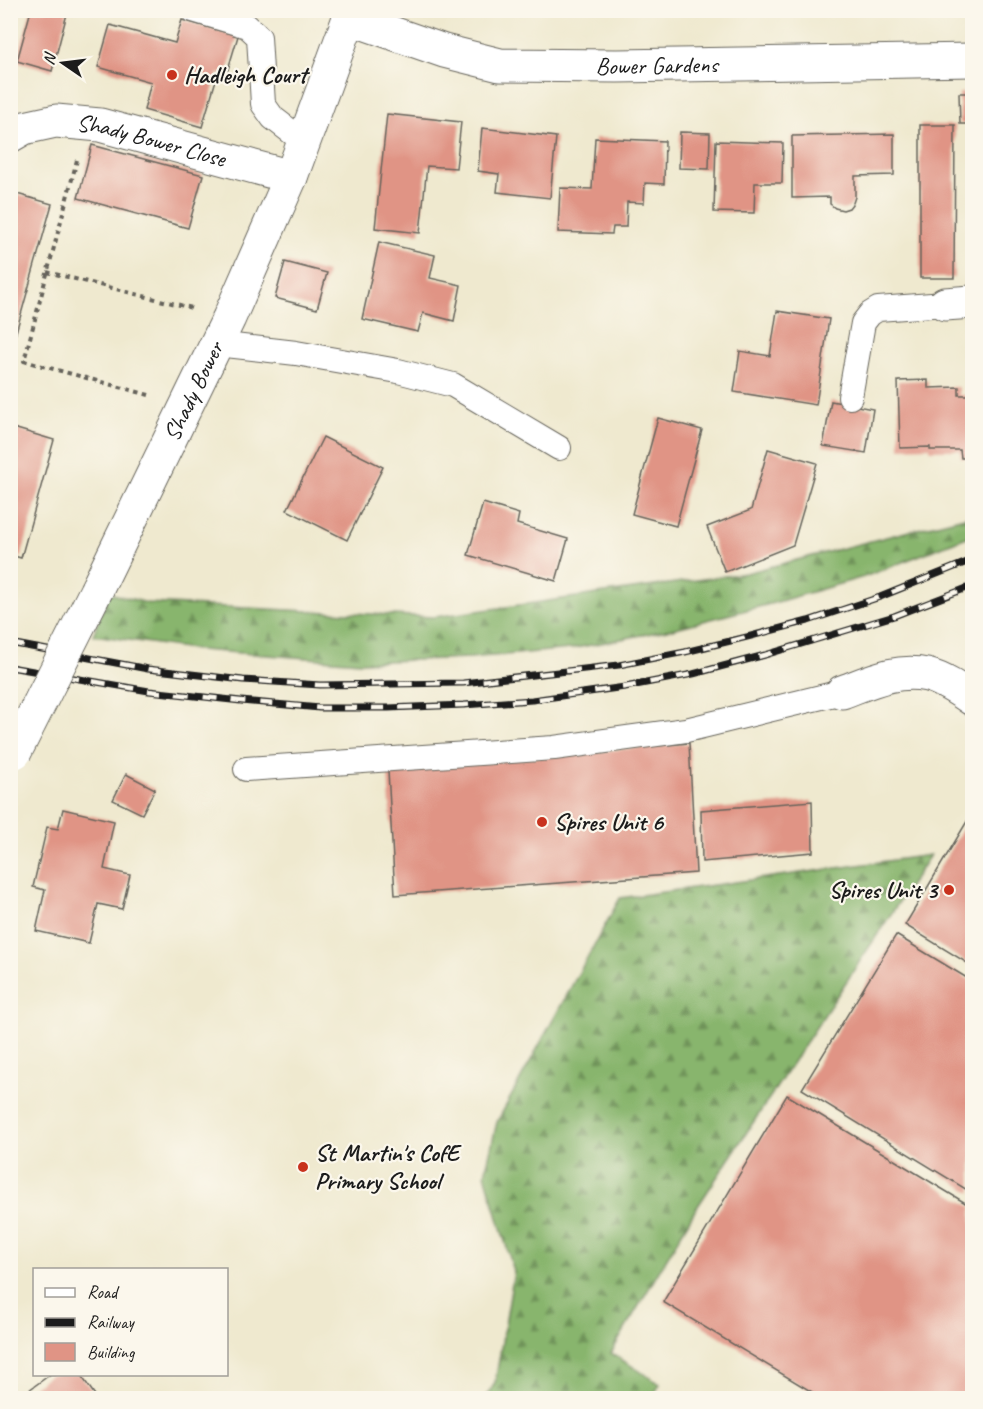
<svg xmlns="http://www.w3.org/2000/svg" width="983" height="1409" font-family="Caveat,sans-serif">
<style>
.forest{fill:url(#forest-firs);stroke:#526844;stroke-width:1.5}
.building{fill:#e09485}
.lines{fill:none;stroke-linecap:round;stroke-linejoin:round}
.service-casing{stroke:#66645b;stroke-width:26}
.minor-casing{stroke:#66645b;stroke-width:35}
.path{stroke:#66645b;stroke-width:4;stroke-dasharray:4.5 4.5;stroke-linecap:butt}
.service{stroke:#fff;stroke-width:24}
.minor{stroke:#fff;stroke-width:33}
.rail-casing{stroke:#1c1c1c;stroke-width:7}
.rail{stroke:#fbf7ec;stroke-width:4.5;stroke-dasharray:14;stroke-linecap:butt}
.minor-bridge-casing{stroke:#66645b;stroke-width:35;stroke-linecap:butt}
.minor-bridge{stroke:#fff;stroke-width:33}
.poi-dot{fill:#c8321e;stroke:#fbf7ec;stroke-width:2}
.labels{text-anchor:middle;stroke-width:4.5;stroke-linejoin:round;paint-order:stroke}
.street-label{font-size:24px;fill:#1c1c1c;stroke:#fbf7ec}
.poi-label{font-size:24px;font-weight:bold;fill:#1c1c1c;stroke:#fbf7ec;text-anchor:start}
</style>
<defs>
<pattern id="forest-firs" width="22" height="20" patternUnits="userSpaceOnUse" patternTransform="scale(1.5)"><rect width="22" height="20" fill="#88b56d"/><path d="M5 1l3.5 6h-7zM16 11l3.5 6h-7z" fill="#6e9259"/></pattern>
</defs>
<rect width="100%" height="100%" fill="#fbf7ec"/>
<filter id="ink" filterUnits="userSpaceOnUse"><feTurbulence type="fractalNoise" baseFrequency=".0167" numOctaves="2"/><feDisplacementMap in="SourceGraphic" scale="12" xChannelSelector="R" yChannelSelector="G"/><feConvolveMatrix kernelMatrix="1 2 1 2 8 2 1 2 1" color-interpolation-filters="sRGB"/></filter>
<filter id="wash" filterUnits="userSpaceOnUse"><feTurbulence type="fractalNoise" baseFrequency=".008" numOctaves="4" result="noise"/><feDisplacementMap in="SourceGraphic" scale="24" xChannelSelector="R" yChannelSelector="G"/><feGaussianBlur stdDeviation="1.35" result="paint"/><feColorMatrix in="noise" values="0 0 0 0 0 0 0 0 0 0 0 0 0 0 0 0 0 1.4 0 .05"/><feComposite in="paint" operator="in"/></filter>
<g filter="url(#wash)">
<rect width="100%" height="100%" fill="#efe9cf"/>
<g class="forest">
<path d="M972,515V535L864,577L770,604L672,629L571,649L470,658L360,662L199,650L93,635L109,593L147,603L434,617L746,573Z"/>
<path d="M930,855L694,1212L611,1353L660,1384L652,1398H486L495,1383L514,1272L485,1174L497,1122L620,898Z"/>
</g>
<g id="blocks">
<g class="building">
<path d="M31,10H68L52,71L17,61Z"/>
<path d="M182,20L238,36L226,76L218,73L202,127L144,110L151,82L98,67L110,25L175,43Z"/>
<path d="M959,93H972V124H960Z"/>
<path d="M387,114L461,122L456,168L427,166L420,233L375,228Z"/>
<path d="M920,125H955L954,278H920Z"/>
<path d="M482,128L556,137L550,198L497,192L499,174L478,171Z"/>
<path d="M680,132L710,133L709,169L679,168Z"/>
<path d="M894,134V175L855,176V197L853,203L849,208L843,210L835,208L830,204V197L792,198V136Z"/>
<path d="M595,138L665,141L664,184L645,183L644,203L627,202L626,227H613L612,234L558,232L560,188L592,189Z"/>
<path d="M716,141L783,143L782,183H755L754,213L714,212Z"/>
<path d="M92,145L203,175L188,228L78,198Z"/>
<path d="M10,192L52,204L11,350H10Z"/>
<path d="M379,242L435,255L430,278L461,285L454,321L423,313L418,332L362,319Z"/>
<path d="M285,262L327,273L317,309L275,298Z"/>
<path d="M777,311L829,319L816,405L734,392L740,351L770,356Z"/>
<path d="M928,380V388L959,387V395H972V458H961L960,450H930V447L900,448L898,381Z"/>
<path d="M831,401L873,409L866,453L823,446Z"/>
<path d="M658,418L702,430L676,526L632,514Z"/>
<path d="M10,427L54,440L21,558L10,555Z"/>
<path d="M323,437L383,467L347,540L287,510Z"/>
<path d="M768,449L817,463L793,545L725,572L707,527L751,510Z"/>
<path d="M483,503L519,514L517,524L568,539L556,581L468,555Z"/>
<path d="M689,743L696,873L395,895L388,771Z"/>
<path d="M126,774L155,789L142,814L113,800Z"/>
<path d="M812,801L813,852L702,862L701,810Z"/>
<path d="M63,809L114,821L104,869L130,875L122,909L98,904L89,943L36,931L45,890L33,887L47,827L58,829Z"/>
<path d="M972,813V966L905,925Z"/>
<path d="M896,935L972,981V1193L802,1089Z"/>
<path d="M787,1095L972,1207V1398H822L663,1302Z"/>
<path d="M51,1374H80L97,1398H18Z"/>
</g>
</g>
</g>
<g filter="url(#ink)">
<use href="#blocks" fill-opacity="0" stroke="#66645b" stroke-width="1.5"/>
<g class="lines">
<g class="service-casing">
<g id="service">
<path d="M193,10L247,26L259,37L263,104L273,118L303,141"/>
<path d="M217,344L296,353L398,371L453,385L559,448"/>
<path d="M850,397L863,323L870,314L878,309L945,304"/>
<path d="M246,769L554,748L686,730L842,692"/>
</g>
</g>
<g class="minor-casing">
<g id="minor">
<path id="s1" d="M349,18L444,51L500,65L617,66L972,60"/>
<path id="s2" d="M10,136L24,128L56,121L100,125L291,177"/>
<path d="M945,304L972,302"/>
<path id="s3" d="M97,589L229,318L291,177L352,10"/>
<path d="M842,692C869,682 897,668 927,675C943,679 959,690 972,699"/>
</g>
</g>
<g class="path">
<path d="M77,160L24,361L149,395"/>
<path d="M47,272L192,308"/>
</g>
<use href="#service" class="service"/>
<use href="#minor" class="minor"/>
<g class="rail-casing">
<g id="rail">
<path d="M10,643L148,669L243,680L320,685L463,683L619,665L685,652L751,636L808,621L880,597L972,560"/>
<path d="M10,667L149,691L241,701L320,708H388L464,705L532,700L625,687L693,674L765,655L894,616L972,586"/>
</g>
</g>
<use href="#rail" class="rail"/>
<g class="minor-bridge-casing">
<path id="minor-bridge" d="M15,752L97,589"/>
</g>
<use href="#minor-bridge" class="minor-bridge"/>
</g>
</g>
<g class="poi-dot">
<circle cx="172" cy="75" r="6"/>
<circle cx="542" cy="822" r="6"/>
<circle cx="949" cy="890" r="6"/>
<circle cx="303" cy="1167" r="6"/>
</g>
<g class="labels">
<g class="street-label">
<text dy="8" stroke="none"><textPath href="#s1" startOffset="315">Bower Gardens</textPath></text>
<text dy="8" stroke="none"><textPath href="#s2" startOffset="146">Shady Bower Close</textPath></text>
<text dy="8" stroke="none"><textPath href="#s3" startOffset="220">Shady Bower</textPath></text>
</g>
<g class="poi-label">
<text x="184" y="83">Hadleigh Court</text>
<text x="554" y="830">Spires Unit 6</text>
<text x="937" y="898" text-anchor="end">Spires Unit 3</text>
<text x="315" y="1161">St Martin's CofE<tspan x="315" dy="28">Primary School</tspan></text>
</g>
</g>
<rect width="983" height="1409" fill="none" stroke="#fbf7ec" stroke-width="36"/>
<rect x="33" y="1268" width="195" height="108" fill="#fbf7ec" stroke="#a29f99" stroke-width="1.5"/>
<rect x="45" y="1288" width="30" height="9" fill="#ffffff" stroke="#a29f99" stroke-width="1.5"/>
<text x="87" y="1298" font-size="18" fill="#1c1c1c">Road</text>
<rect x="45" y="1318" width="30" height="9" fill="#1c1c1c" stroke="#a29f99" stroke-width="1.5"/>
<text x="87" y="1328" font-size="18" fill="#1c1c1c">Railway</text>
<rect x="45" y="1343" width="30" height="18" fill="#e09485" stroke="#a29f99" stroke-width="1.5"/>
<text x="87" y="1358" font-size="18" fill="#1c1c1c">Building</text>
<g transform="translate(63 63) rotate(284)" stroke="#fbf7ec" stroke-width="4.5" paint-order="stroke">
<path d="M0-4.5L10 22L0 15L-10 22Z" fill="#1c1c1c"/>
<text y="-9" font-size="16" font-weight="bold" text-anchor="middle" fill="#1c1c1c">N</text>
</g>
</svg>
